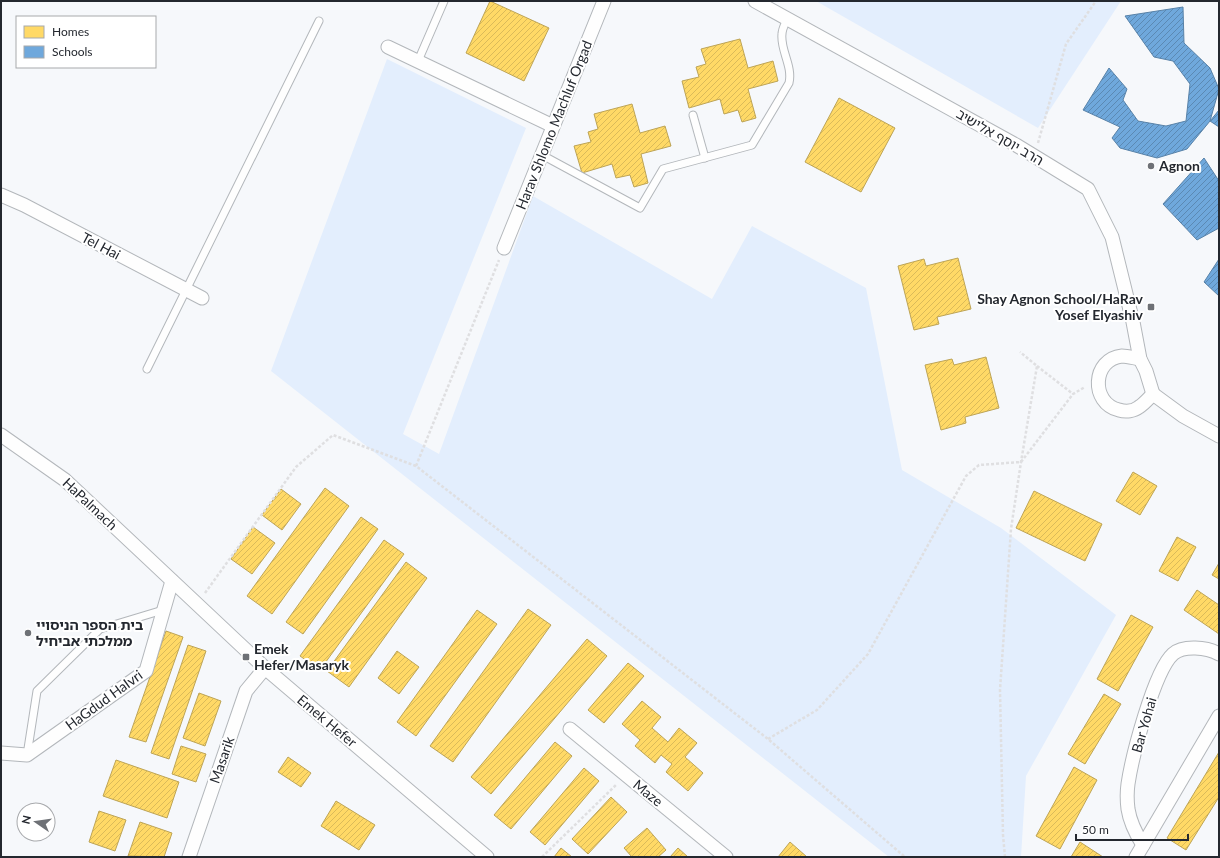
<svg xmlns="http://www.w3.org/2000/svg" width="1220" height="858" font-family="Lato,'Noto Sans Hebrew',sans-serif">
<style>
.green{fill:#e3eefd}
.homes{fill:url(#homes-hatch);stroke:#bda456}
.schools{fill:url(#schools-hatch);stroke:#5882a8}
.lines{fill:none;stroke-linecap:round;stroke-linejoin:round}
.lane-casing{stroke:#b3b7bb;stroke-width:9}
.street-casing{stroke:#b3b7bb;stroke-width:15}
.path{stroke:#dfdfe1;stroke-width:2.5;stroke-dasharray:3 2;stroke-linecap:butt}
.lane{stroke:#fefefe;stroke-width:7}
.street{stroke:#fefefe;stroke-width:13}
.poi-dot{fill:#6e7176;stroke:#fff;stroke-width:1.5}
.labels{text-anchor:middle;stroke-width:4;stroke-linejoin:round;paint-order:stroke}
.street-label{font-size:14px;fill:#24282f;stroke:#fff}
.poi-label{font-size:14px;font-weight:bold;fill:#24282f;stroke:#fff;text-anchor:start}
</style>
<defs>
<pattern id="homes-hatch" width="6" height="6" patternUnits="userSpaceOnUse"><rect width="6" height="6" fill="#ffd966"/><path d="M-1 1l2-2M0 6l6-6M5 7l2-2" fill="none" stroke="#daba59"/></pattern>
<pattern id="schools-hatch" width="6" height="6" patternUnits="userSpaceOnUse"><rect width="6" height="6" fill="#6fa8dc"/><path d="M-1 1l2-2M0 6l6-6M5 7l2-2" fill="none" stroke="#5b89b3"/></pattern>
</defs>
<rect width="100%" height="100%" fill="#f6f8fb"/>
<g class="green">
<path d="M816,1H1121L1038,128Z"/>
<path d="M387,59L526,128L403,434L439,454L533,196L712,299L752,226L866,288L902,470L1001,528L1116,615L1026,776L1021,857H889L271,371Z"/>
</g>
<g class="homes">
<path d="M490,1L549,28L524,81L466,53Z"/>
<path d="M740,39L748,68L773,61L778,81L748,89L756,118L742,122L738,110L724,114L720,99L689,108L682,81L699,77L696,67L706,64L701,49Z"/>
<path d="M839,98L895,128L861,192L805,162Z"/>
<path d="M632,104L640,133L665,126L671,146L641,154L648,183L634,187L630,175L616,178L612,164L582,173L574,146L591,142L588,132L598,129L594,114Z"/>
<path d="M958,258L971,309L937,317L939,324L914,330L898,266L924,259L926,266Z"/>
<path d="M986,357L999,408L965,417L966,423L941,430L925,365L952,359L954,365Z"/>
<path d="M1133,472L1157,486L1140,515L1116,501Z"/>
<path d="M325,488L349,506L272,614L247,596Z"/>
<path d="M281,489L301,504L282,530L262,515Z"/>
<path d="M1034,491L1102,524L1085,561L1016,528Z"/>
<path d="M361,517L378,529L303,634L286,622Z"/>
<path d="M253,527L275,543L252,574L231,559Z"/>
<path d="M1177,537L1196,547L1178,581L1159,571Z"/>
<path d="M384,540L404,554L320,670L300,656Z"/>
<path d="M406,562L427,578L349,687L327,671Z"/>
<path d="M1219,563V579L1212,575Z"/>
<path d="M1197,590L1219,605V634L1184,610Z"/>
<path d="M528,609L551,625L453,762L430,746Z"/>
<path d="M477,610L497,624L416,736L397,722Z"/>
<path d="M1131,615L1153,627L1118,691L1097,679Z"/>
<path d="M166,631L183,637L146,742L129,737Z"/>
<path d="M587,639L607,656L491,794L471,777Z"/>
<path d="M188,645L206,651L169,759L151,753Z"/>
<path d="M397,651L419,667L399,694L378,678Z"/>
<path d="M628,663L644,676L604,723L588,710Z"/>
<path d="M199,693L221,701L205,746L183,738Z"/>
<path d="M1104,694L1121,704L1085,764L1068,754Z"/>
<path d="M642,701L661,717L652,728L668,742L679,728L697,743L685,757L703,773L688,791L666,772L672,764L661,755L655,763L635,746L640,740L622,724Z"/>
<path d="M555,742L572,756L511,829L494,815Z"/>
<path d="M181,746L206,754L196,782L172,774Z"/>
<path d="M1219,752V797L1186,850L1167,838Z"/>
<path d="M288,757L311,773L301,787L278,772Z"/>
<path d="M116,760L179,782L167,818L103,796Z"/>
<path d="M1074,767L1097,780L1060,849L1036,836Z"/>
<path d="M584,768L599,781L545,845L530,832Z"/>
<path d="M611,797L627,812L588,854L572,839Z"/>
<path d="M336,801L375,825L359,850L321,826Z"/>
<path d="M99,811L126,820L115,851L89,842Z"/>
<path d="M140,822L172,833L164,857L128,856Z"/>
<path d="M647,828L666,850L658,857H632L624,848Z"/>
<path d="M790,842L807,857H778Z"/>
<path d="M1080,842L1103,857H1071Z"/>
<path d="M561,848L572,857H554Z"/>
<path d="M678,848L688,857H670Z"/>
</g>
<g class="schools">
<path d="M1183,7L1184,43L1210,68L1219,89L1210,121L1187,149L1157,158L1120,148L1112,138L1120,127L1083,110L1109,68L1127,89L1123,100L1138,121L1166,126L1186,121L1190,84L1173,61L1154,57L1125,16Z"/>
<path d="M1219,110V127L1210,121Z"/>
<path d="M1204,158L1219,181V228L1197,240L1163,204Z"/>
<path d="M1219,259V296L1204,282Z"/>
</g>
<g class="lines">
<g class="lane-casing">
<g id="lane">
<path d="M418,61L444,1"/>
<path d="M693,115L705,158"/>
<path d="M542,155L640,208L663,169L752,145L789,83C793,66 780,50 782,34C782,29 785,24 787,19"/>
<path d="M147,369L319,21"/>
<path d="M27,755L37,691L100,629L163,610"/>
</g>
</g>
<g class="street-casing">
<g id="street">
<path d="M755,1L1016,145L1088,189L1112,237L1133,322L1140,359L1146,371L1153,394"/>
<path d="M388,47L553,126"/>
<path d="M1,195L24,205L202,298"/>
<path d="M504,248L604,1"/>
<path d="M1140,359C1134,358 1127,356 1122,356C1092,359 1090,403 1119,410C1126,412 1134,411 1139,407C1144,404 1149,398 1153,394"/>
<path d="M1153,394L1183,416L1219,436"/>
<path d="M1,435L65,480L265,668L487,857"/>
<path d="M570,729L726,857"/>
<path d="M1,753L27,755L146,671L172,581"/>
<path d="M1143,845C1136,834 1130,822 1128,809C1127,801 1127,791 1128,784C1132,757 1154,671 1173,654C1183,645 1207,647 1219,654"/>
<path d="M189,857L246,691L265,668"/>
<path d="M1136,857L1219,716"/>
</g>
</g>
<g class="path">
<path d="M1038,143L1066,44L1096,1"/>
<path d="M1037,366L1073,394"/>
<path d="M416,466L499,260"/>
<path d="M205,593L296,467L333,435L416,466L768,739L905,857"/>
<path d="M768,739L817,710L868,654L966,476L979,465L1021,462L1073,394L1085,387"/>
<path d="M542,857L616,785"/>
<path d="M1005,857L1003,835L1000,690L1011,529L1021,462L1037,366L1020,352"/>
</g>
<use href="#lane" class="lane"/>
<use href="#street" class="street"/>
</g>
<g class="poi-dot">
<circle cx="1151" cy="166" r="4"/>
<rect x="1147" y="303" width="8" height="8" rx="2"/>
<circle cx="28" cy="633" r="4"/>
<rect x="242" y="653" width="8" height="8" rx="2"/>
</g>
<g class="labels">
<g class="street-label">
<text transform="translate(554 125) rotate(-68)" y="5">Harav Shlomo Machluf Orgad</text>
<text transform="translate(1000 137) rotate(30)" y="5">הרב יוסף אלישיב</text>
<text transform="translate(101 246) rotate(28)" y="5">Tel Hai</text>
<text transform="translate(90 504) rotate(43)" y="5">HaPalmach</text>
<text transform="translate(104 700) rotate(-36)" y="5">HaGdud HaIvri</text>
<text transform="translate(327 721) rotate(40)" y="5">Emek Hefer</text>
<text transform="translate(1144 725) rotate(-74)" y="5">Bar Yohai</text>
<text transform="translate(222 760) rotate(-71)" y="5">Masarik</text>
<text transform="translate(648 793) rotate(39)" y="5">Maze</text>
</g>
<g class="poi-label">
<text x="1159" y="171">Agnon</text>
<text x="1143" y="304" text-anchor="end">Shay Agnon School/HaRav<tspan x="1143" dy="16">Yosef Elyashiv</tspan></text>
<text x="36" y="630">בית הספר הניסויי<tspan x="36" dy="16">ממלכתי אביחיל</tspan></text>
<text x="254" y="654">Emek<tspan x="254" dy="16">Hefer/Masaryk</tspan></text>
</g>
</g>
<rect width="1220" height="858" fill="none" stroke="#24282f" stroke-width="4"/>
<rect x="16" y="16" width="140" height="52" fill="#ffffff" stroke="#a7a9ac"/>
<rect x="24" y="26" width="20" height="12" fill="#ffd966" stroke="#a7a9ac"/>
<text x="52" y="36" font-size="12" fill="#24282f">Homes</text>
<rect x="24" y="46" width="20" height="12" fill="#6fa8dc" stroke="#a7a9ac"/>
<text x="52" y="56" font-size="12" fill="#24282f">Schools</text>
<g transform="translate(36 822) rotate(283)"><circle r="19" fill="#ffffff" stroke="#a7a9ac"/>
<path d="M0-3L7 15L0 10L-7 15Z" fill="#6e7176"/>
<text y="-6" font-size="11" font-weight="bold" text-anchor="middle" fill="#24282f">N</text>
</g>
<path d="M1076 834v6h112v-6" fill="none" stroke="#24282f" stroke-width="2"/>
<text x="1082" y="834" font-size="12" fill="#24282f" stroke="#ffffff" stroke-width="3" paint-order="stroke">50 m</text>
</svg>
